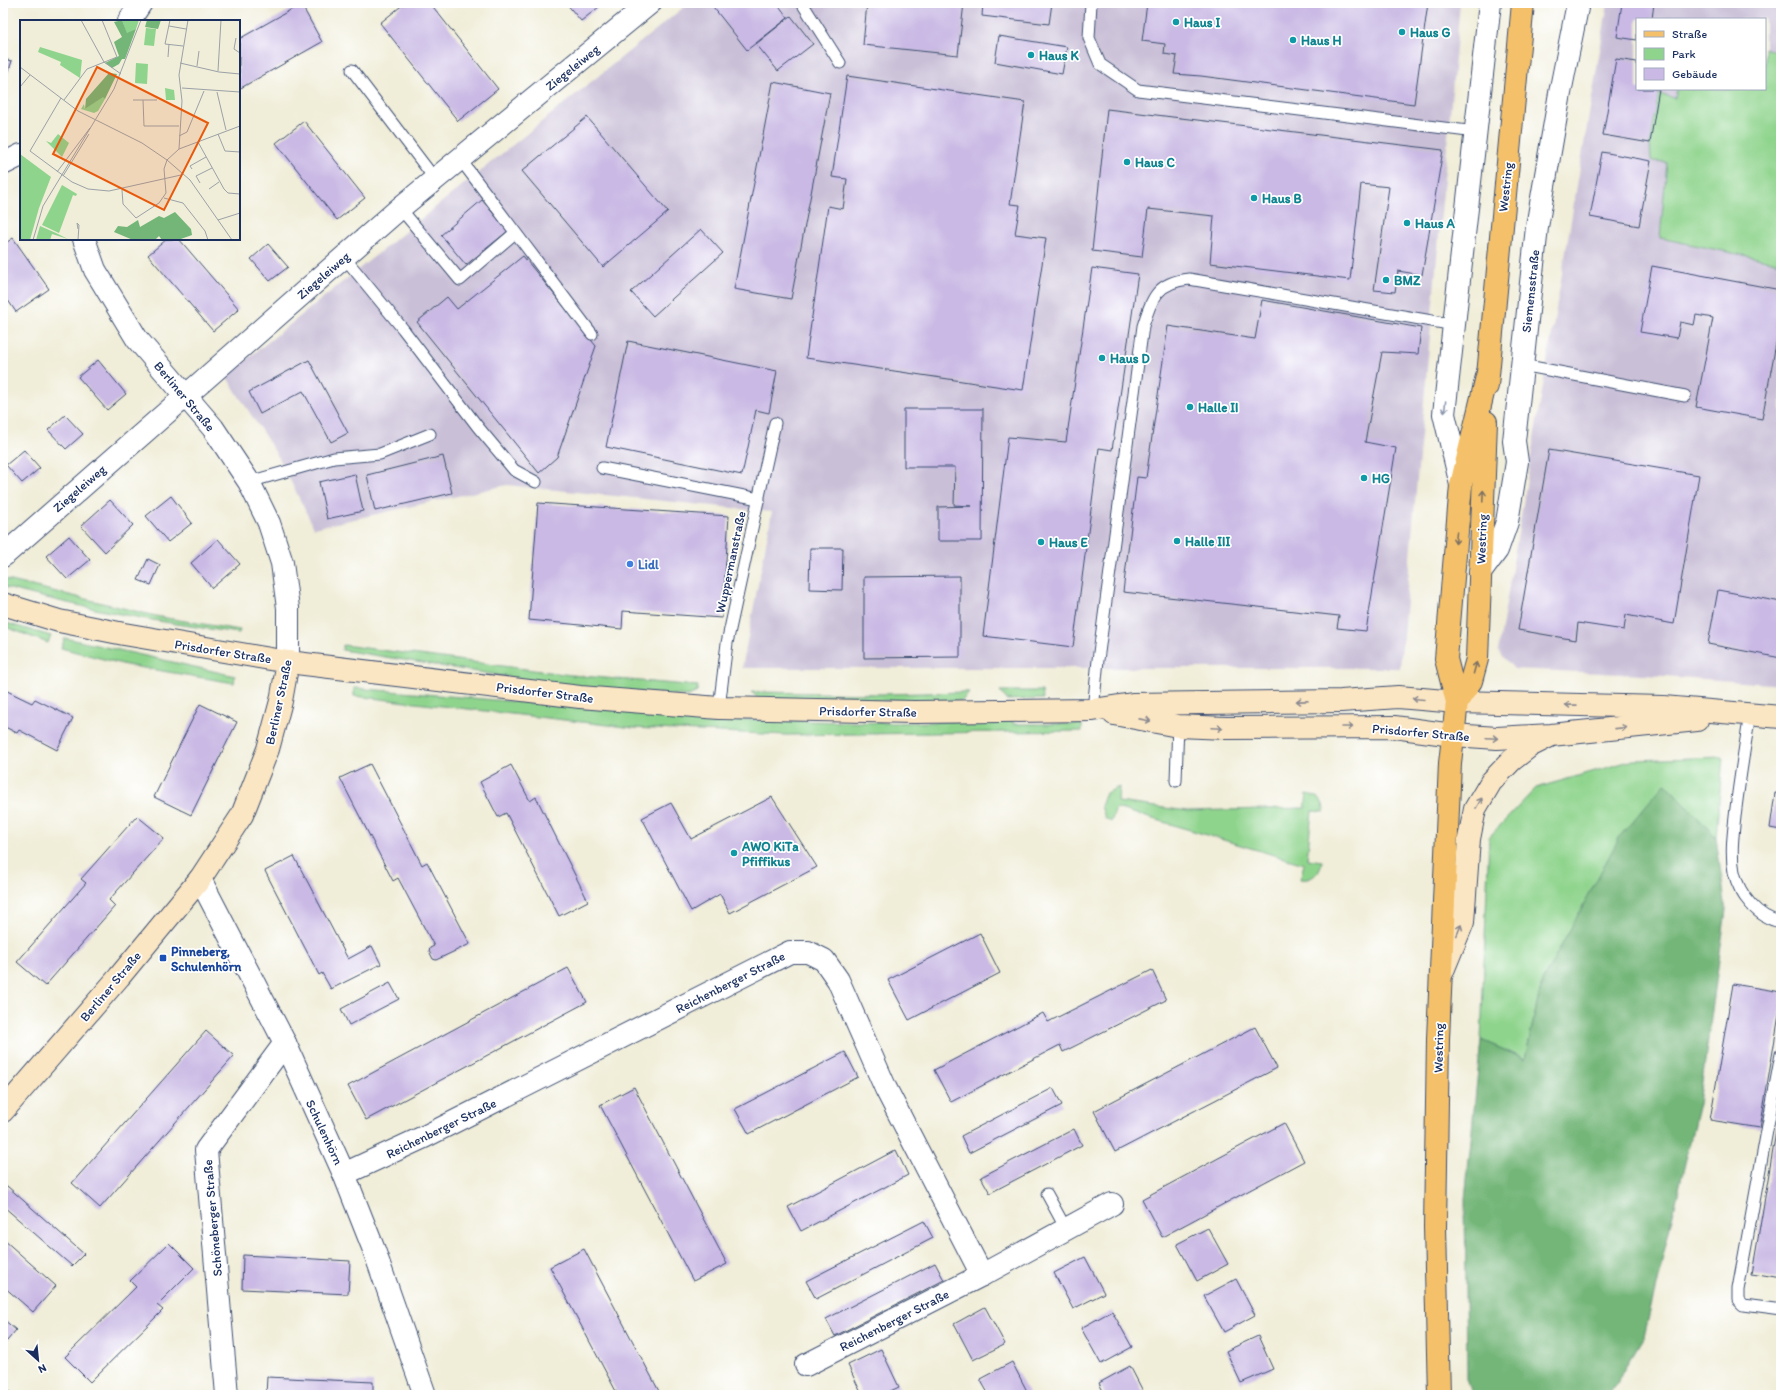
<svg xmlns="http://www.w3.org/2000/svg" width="1784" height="1398" font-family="Itim,sans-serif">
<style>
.industrial{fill:#c9bfd7;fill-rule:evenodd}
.green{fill:#8fd48d;stroke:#558276}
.forest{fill:#73b678;stroke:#47726b}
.building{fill:#c9b9e4}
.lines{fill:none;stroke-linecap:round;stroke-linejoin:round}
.lane-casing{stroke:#3b4c70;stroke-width:13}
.street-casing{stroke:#3b4c70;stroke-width:24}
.secondary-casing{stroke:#3b4c70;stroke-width:24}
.primary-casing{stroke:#3b4c70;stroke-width:24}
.lane{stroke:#fff;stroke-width:11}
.street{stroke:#fff;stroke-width:22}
.secondary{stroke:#fbe6c3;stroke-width:22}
.primary{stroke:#f4c16a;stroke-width:22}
.oneway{stroke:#8d97ae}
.oneway2{stroke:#7d7163}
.oneway3{stroke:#8b8a90}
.culture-dot{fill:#0f9aa8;stroke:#fff;stroke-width:1.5}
.shop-dot{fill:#3f7fe0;stroke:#fff;stroke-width:1.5}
.transit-dot{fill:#1a4fb4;stroke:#fff;stroke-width:1.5}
.labels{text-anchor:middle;stroke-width:3.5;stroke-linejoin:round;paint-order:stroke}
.culture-label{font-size:13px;font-weight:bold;fill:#0d838f;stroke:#fff;text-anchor:start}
.street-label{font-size:13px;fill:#1b2f5e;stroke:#fff}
.shop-label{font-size:13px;font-weight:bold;fill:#366cbe;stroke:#fff;text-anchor:start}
.transit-label{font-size:13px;font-weight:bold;fill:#164399;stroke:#fff;text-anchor:start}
.inset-road{fill:none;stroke:#9ba1a7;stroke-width:1}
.view{fill:#e8590c;fill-opacity:0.15;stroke:#e8590c;stroke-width:2}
.inset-edge{fill:none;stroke:#1b2f5e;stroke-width:2}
</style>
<rect width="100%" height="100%" fill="#fff"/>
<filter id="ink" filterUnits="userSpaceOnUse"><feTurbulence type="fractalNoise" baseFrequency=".025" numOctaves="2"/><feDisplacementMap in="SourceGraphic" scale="8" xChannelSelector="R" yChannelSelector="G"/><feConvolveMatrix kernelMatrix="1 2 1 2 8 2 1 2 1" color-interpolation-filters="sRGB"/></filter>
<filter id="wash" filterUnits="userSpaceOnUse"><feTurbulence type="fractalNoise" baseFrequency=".012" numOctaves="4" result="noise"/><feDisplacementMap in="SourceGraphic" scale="16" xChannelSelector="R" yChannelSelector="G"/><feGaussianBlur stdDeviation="0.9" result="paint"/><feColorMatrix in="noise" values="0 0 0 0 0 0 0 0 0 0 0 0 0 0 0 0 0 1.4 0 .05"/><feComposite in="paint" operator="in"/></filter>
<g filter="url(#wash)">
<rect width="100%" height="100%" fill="#f0edd8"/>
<g class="industrial">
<path d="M689,3H1460L1400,668H742L772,512L507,485L314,528L279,458L226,376Z"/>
<path d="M1608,3H1781V685L1665,676L1514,669L1498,651ZM1637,19H1765V89H1637Z"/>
</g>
<g class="green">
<path d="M1765,48L1781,53V263L1660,238L1667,162L1651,161L1650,143L1658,94L1675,98L1677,89H1765Z"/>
<path d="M3,579L160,617L240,630L239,633C160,623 81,608 3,587Z"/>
<path d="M3,622L51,636L48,643L3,626Z"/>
<path d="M65,638L235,676L234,683L126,665L61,648Z"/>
<path d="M343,645L571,675L698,686L697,692L688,696L571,687L342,650Z"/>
<path d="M354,688L719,719L892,723L1013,720V724H1082V731L786,735L634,728L354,696Z"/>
<path d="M1000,691H1042L1043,699L1007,700Z"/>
<path d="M752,692L881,694L969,692L962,701L759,700Z"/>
<path d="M1723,757L1716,837L1665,784L1542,982L1525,1059L1481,1040L1489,837L1536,788L1633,760Z"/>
<path d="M1119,787L1118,802L1188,811L1305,808L1307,794C1318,796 1324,800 1324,812L1312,811L1307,859L1322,861C1320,873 1312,881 1300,879L1304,864L1116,808L1111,822L1105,818L1101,806L1106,793Z"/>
</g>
<path class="forest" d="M1665,783L1716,837L1726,910L1699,1104L1644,1337L1609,1395H1472L1467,1379L1465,1199L1481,1040L1525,1059L1542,982L1620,836Z"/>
<g id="blocks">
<g class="building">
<path d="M405,3H430L498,89L458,121L380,23Z"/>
<path d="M566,3H604L581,21Z"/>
<path d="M710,3H777L788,18L747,50Z"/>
<path d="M867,3H964L958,55L863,45Z"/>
<path d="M983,3H1052L1049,24L982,16Z"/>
<path d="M1147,3H1428L1414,104L1201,76L1174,74L1177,56L1164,54L1165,44L1142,41Z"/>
<path d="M1622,3H1654L1652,19H1637V40L1617,37Z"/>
<path d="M301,4L322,42L239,89V39Z"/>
<path d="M791,16L813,44L778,71L756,44Z"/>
<path d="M999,36L1067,47L1062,74L995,62Z"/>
<path d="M3,59L12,61L3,88Z"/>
<path d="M1616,59L1637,62V89H1659L1650,143L1603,135Z"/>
<path d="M847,76L1025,102L1010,204L1020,205L1015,234L1046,238L1023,390L806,358L828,206L843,209L847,179L832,177Z"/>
<path d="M773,82L830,93L791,299L734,289Z"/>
<path d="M1107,109L1443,150L1422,275L1398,271L1395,292L1374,290L1389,187L1361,184L1350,280L1210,263L1214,216L1148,209L1142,257L1092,251Z"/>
<path d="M587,117L668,212L603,267L522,171Z"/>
<path d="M304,121L365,198L337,220L276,143Z"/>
<path d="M1602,152L1651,161L1639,226L1590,217Z"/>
<path d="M482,200L508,231L466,265L441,235Z"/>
<path d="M701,229L723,253L653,316L631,292Z"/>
<path d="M13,238L49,289L16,312L3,293V245Z"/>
<path d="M167,239H179L239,309L213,331L148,255Z"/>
<path d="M268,244L288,267L270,281L251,259Z"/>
<path d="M523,256L596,346L557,457L539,473L417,322L447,297L457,309Z"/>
<path d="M1652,266L1781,290V317L1762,419L1696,407L1713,318L1696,315L1694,325L1680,322L1677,338L1640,332Z"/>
<path d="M1092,268L1138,274L1112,450L1099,448L1073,647L983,636L1008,437L1066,442Z"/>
<path d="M1262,300L1421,328L1418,354L1382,352L1365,442L1396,448L1366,631L1337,628L1339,616L1123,592L1137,477L1146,478L1168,326L1255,339Z"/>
<path d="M628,341L777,371L769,413L756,410L742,475L606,447Z"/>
<path d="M98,360L126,394L107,410L78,377Z"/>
<path d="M309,360L348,433L331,442L303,391L260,414L249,392Z"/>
<path d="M904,409H983L982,541H938V507L972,506L954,505L955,467H904Z"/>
<path d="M65,415L83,434L66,449L48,430Z"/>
<path d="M24,450L40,468L22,483L6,465Z"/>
<path d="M1549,450L1699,475L1674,624L1626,615L1624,630L1578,623L1576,640L1518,630Z"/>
<path d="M443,456L452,493L375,511L367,475Z"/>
<path d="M355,474L363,511L327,519L319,482Z"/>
<path d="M171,496L192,523L168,542L146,516Z"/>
<path d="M110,500L133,525L105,552L81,526Z"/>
<path d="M538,503L729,516L722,618L623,611L622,629L529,620Z"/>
<path d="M69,536L90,560L67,579L46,556Z"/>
<path d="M218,539L240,564L212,588L191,563Z"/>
<path d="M810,548H843L842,590L809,589Z"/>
<path d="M148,559L160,565L151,585L138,580Z"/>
<path d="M960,576V657L864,658V577Z"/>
<path d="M1718,590L1781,602V658L1708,644Z"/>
<path d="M3,689L32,703L35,699L73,718L57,750L19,730L17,733L3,726Z"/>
<path d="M200,704L237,722L191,815L154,797Z"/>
<path d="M370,764L422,865L427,862L470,944L436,960L433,959L429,951L430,948L434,946L398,878L393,881L340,778Z"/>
<path d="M511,765L530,801L536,797L588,901L559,916L506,813L498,817L480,782Z"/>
<path d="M1775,793L1781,794V830L1770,828Z"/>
<path d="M772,797L817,867L730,913L720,894L691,911L642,818L671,803L691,839Z"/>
<path d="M137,816L164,838L109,900L115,906L45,986L17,962L86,883L81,879Z"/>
<path d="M294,856L348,959L372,946L381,964L331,989L322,973L319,975L265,871Z"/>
<path d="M980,933L1000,973L909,1020L888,980Z"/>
<path d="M568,968L587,1002L366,1120L348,1086Z"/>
<path d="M1152,970L1166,1000L1063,1052L1060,1045L951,1102L934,1070L1043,1013L1048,1022Z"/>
<path d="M390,983L399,999L349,1025L341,1009Z"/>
<path d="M1733,984L1781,992V1003L1760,1128L1710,1120Z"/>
<path d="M1255,1027L1277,1068L1115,1152L1094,1111Z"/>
<path d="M206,1031L234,1056L100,1208L72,1183Z"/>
<path d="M845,1052L858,1077L749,1134L735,1109Z"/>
<path d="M634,1087L727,1264L693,1281L600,1105Z"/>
<path d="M1053,1088L1062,1105L969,1153L961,1136Z"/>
<path d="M1780,1108H1781V1279L1752,1274Z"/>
<path d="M1284,1123L1304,1161L1162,1237L1142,1199Z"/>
<path d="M1074,1129L1082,1145L990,1193L981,1177Z"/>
<path d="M896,1150L908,1175L801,1231L788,1207Z"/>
<path d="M7,1186L84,1254L72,1266L3,1206V1191Z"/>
<path d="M924,1221L933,1238L816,1299L806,1281Z"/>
<path d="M1208,1228L1228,1264L1197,1281L1177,1244Z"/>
<path d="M3,1239L56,1286L33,1312L3,1286Z"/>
<path d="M169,1243L194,1268L157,1305L163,1310L90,1382L65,1357L136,1287L130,1281Z"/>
<path d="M584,1249L661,1395H618L550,1267Z"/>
<path d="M243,1255L350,1261L348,1294L242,1289Z"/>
<path d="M1085,1257L1104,1293L1073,1309L1054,1273Z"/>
<path d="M935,1263L944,1280L835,1336L826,1319Z"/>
<path d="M1236,1279L1255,1315L1224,1332L1204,1296Z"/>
<path d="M985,1307L1005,1344L973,1360L954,1324Z"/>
<path d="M1112,1311L1132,1347L1101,1364L1081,1328Z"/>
<path d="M3,1319L16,1330L7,1341L3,1338Z"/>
<path d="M1258,1336L1273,1369L1241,1383L1226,1351Z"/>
<path d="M881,1349L899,1387L882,1395H862L848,1365Z"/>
<path d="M1012,1362L1029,1395H989L980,1379Z"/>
<path d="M1130,1366L1145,1395H1105L1099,1383Z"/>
<path d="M267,1377L373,1382V1395H266Z"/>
<path d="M3,1384L12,1395H3Z"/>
</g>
</g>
</g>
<g filter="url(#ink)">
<use href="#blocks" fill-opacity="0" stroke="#3b4c70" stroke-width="1"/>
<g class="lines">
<g class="lane-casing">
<g id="lane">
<path d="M802,3L840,63"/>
<path d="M1091,3L1089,38L1100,64L1138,90L1476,132"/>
<path d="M352,70L435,179"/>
<path d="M460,159L592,334"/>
<path d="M400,208L460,280L515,233"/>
<path d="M344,257L403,329L478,427L514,470L536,482"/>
<path d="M1522,365L1685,396"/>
<path d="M602,468L759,499"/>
<path d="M249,482L334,458L380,454L430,434"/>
<path d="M719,708L727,643L775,423"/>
<path d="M1093,710L1098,660L1143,326C1152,298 1157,282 1189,279L1455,325"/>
<path d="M1750,714C1745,745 1740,776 1736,808C1734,827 1730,852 1734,872C1739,894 1757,918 1781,922"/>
<path d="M1176,781L1178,723"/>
<path d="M1781,1054L1738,1289V1300L1743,1305L1781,1310"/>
<path d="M1047,1194L1066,1229"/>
</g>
</g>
<g class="street-casing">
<g id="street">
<path d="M129,21L141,3"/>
<path d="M3,164L21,155"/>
<path d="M84,239L95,270L137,339L213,428L249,482L269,523L282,563L288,608V662"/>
<path d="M1461,485L1444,414L1490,3"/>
<path d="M3,556L400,208L650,3"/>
<path d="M1480,573L1497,550L1507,522L1517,462L1514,441L1537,227L1560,93L1578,3"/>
<path d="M200,879L285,1043L344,1174L374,1250L425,1395"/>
<path d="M344,1174L426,1136L790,952H808L824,960L838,980L886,1089L982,1275L1112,1204"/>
<path d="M806,1365L982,1275"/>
<path d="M227,1395L206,1150L285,1043"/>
</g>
</g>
<g class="secondary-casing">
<g id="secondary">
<path d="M3,604L59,621L124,634L288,662L580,697L719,708L914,712L1093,710L1132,704L1341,701L1398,697L1457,702L1663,707L1781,717"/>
<path d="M1114,714L1178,726L1226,728L1394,727L1453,735L1497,738L1551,735L1697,720"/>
<path d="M1442,973L1463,922L1469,839L1475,809L1491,782L1512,760L1530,746L1548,737"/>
<path d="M3,1111L119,977L200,879L242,815L268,749L281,701L288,662"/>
</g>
</g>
<g class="primary-casing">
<g id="primary">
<path d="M1487,386L1523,3"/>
<path d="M1457,702L1471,681L1477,659L1486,422"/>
<path d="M1439,1395L1435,1227L1438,1039L1450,763L1457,702L1446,659L1461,485L1488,372"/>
</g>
</g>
<use href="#lane" class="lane"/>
<use href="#street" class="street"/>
<use href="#secondary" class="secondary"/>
<use href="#primary" class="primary"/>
</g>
<defs><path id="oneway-shaft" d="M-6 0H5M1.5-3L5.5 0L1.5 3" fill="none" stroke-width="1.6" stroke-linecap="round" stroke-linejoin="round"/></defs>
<use class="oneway" href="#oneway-shaft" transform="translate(1445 407) rotate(96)"/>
<g class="oneway2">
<use href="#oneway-shaft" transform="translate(1483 496) rotate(-88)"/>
<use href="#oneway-shaft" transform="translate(1456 538) rotate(95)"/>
<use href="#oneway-shaft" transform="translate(1475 668) rotate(-75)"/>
</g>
<g class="oneway3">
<use href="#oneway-shaft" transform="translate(1418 699) rotate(-175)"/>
<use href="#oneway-shaft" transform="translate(1302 701) rotate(179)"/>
<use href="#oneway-shaft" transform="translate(1571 705) rotate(-179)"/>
<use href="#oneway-shaft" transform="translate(1145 720) rotate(11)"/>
<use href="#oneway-shaft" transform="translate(1347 727)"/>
<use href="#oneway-shaft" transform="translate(1217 728) rotate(3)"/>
<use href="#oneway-shaft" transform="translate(1621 728) rotate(-6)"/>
<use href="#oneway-shaft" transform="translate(1492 738) rotate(3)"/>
<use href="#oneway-shaft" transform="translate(1479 803) rotate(-60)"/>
<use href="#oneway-shaft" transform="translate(1459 930) rotate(-68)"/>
</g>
</g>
<g class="culture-dot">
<circle cx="1176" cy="22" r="4"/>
<circle cx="1402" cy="32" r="4"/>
<circle cx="1293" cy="40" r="4"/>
<circle cx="1031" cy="55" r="4"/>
<circle cx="1127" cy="162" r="4"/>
<circle cx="1254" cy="198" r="4"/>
<circle cx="1407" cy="223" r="4"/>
<circle cx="1386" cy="280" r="4"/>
<circle cx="1102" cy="358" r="4"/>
<circle cx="1190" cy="407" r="4"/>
<circle cx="1364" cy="478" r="4"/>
<circle cx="1177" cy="541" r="4"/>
<circle cx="1041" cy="542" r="4"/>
<circle cx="734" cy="853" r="4"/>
</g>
<circle class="shop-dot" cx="630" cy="564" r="4"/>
<rect class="transit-dot" x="159" y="954" width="8" height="8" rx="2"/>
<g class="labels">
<g class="culture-label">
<text x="1184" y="27">Haus I</text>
<text x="1410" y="37">Haus G</text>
<text x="1301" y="45">Haus H</text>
<text x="1039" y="60">Haus K</text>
<text x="1135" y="167">Haus C</text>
<text x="1262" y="203">Haus B</text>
<text x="1415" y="228">Haus A</text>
<text x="1394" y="285">BMZ</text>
<text x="1110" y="363">Haus D</text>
<text x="1198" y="412">Halle II</text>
<text x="1372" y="483">HG</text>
<text x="1185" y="546">Halle III</text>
<text x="1049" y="547">Haus E</text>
<text x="742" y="851">AWO KiTa<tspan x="742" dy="15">Pfiffikus</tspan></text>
</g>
<g class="street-label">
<text transform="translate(572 67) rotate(-39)" y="5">Ziegeleiweg</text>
<text transform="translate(1505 187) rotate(-84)" y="5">Westring</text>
<text transform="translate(323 275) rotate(-41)" y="5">Ziegeleiweg</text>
<text transform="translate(1530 291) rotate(-84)" y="5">Siemensstraße</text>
<text transform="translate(185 396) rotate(50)" y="5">Berliner Straße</text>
<text transform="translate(79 488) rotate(-41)" y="5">Ziegeleiweg</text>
<text transform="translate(1481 539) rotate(-88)" y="5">Westring</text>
<text transform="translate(730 562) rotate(-78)" y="5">Wuppermanstraße</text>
<text transform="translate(223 651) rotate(9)" y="5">Prisdorfer Straße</text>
<text transform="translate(545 692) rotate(7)" y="5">Prisdorfer Straße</text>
<text transform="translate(278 702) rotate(-78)" y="5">Berliner Straße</text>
<text transform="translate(868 711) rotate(1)" y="5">Prisdorfer Straße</text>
<text transform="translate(1421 732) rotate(5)" y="5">Prisdorfer Straße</text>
<text transform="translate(730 982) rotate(-27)" y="5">Reichenberger Straße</text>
<text transform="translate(110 986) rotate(-50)" y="5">Berliner Straße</text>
<text transform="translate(1438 1048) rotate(-89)" y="5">Westring</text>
<text transform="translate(441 1128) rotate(-26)" y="5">Reichenberger Straße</text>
<text transform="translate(325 1132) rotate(65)" y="5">Schulenhörn</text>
<text transform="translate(212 1218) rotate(-95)" y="5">Schöneberger Straße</text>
<text transform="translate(894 1320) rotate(-27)" y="5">Reichenberger Straße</text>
</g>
<g class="shop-label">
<text x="638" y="569">Lidl</text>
</g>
<g class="transit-label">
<text x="171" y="956">Pinneberg,<tspan x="171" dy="15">Schulenhörn</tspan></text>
</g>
</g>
<g transform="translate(20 20)">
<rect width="220" height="220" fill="#f0edd8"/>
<path d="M102,0H119L116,9L107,14ZM126,8L136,9L134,26L124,25ZM20,27L62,40L60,58L40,45L41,42L18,32ZM116,43L128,44L127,64L115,63ZM145,68L154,70L155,80H146ZM83,76L85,79L78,91L74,93L61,89L64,84L65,89ZM38,114L49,123L42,137L26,121L31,123ZM0,134L31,157L19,188L10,220H0ZM42,165L57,174L56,176L53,175L39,213L22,205ZM20,206L36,213L48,219L32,214L30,220H16Z" fill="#8fd48d"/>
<path d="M102,0L107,13L116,9L105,39H102L99,44L92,48L85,43L99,36L94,22L102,17L94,2ZM127,0H141L138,9L125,7ZM89,53L97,54L85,79L83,77L65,89L66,79ZM155,192L171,209L172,215L158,220H142L139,216L135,220H113L94,212L98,206L107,207L118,200L120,207L139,196L144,198Z" fill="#73b678"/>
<path class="inset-road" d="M61,0L84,42L101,54M150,0L145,24L163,26M149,6L166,9M216,18L214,29L220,33M148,37L149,24M160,43L199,52L220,54M177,46L179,31M0,47L58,91L122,123L147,140L159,129L220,106M198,51L201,0M0,67L10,55M162,68L220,72M197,72L206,110M41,78L10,131L52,162L68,169L89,171L161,155M44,80L67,49L97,37L82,0M113,80H123L124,106H159M123,80H137M198,114L205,131L220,132M159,116L167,112L184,71M178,122L204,169L208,173L220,174M159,129L162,81L159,55L168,0M172,149L170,146L186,137M37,152L70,108M43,156L69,114M180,163L176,156L192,148M189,169L199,162M102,170L103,184L116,198L139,183L146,173L144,149L147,140L170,160L212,220M144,178L163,183L185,211L188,220M198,200L220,193M13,220L23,186L94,69L121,0M58,220L59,205L57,203L58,209"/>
<path class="view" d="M77,47L188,103L144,190L33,134Z"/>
<rect width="220" height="220" class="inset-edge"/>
</g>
<rect width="1784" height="1398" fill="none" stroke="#fff" stroke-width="16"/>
<rect x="1636" y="18" width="130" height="72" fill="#ffffff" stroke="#a4acbf"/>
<rect x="1644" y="31" width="20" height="6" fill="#f4c16a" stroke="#a4acbf"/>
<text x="1672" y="38" font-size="12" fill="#1b2f5e">Straße</text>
<rect x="1644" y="48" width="20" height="12" fill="#8fd48d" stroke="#a4acbf"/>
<text x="1672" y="58" font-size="12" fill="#1b2f5e">Park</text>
<rect x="1644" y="68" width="20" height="12" fill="#c9b9e4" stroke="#a4acbf"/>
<text x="1672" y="78" font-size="12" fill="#1b2f5e">Gebäude</text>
<g transform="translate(38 1360) rotate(153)" stroke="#ffffff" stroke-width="3" paint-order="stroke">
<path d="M0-3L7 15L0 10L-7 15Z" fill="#1b2f5e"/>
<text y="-6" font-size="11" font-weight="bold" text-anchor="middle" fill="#1b2f5e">N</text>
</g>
</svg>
